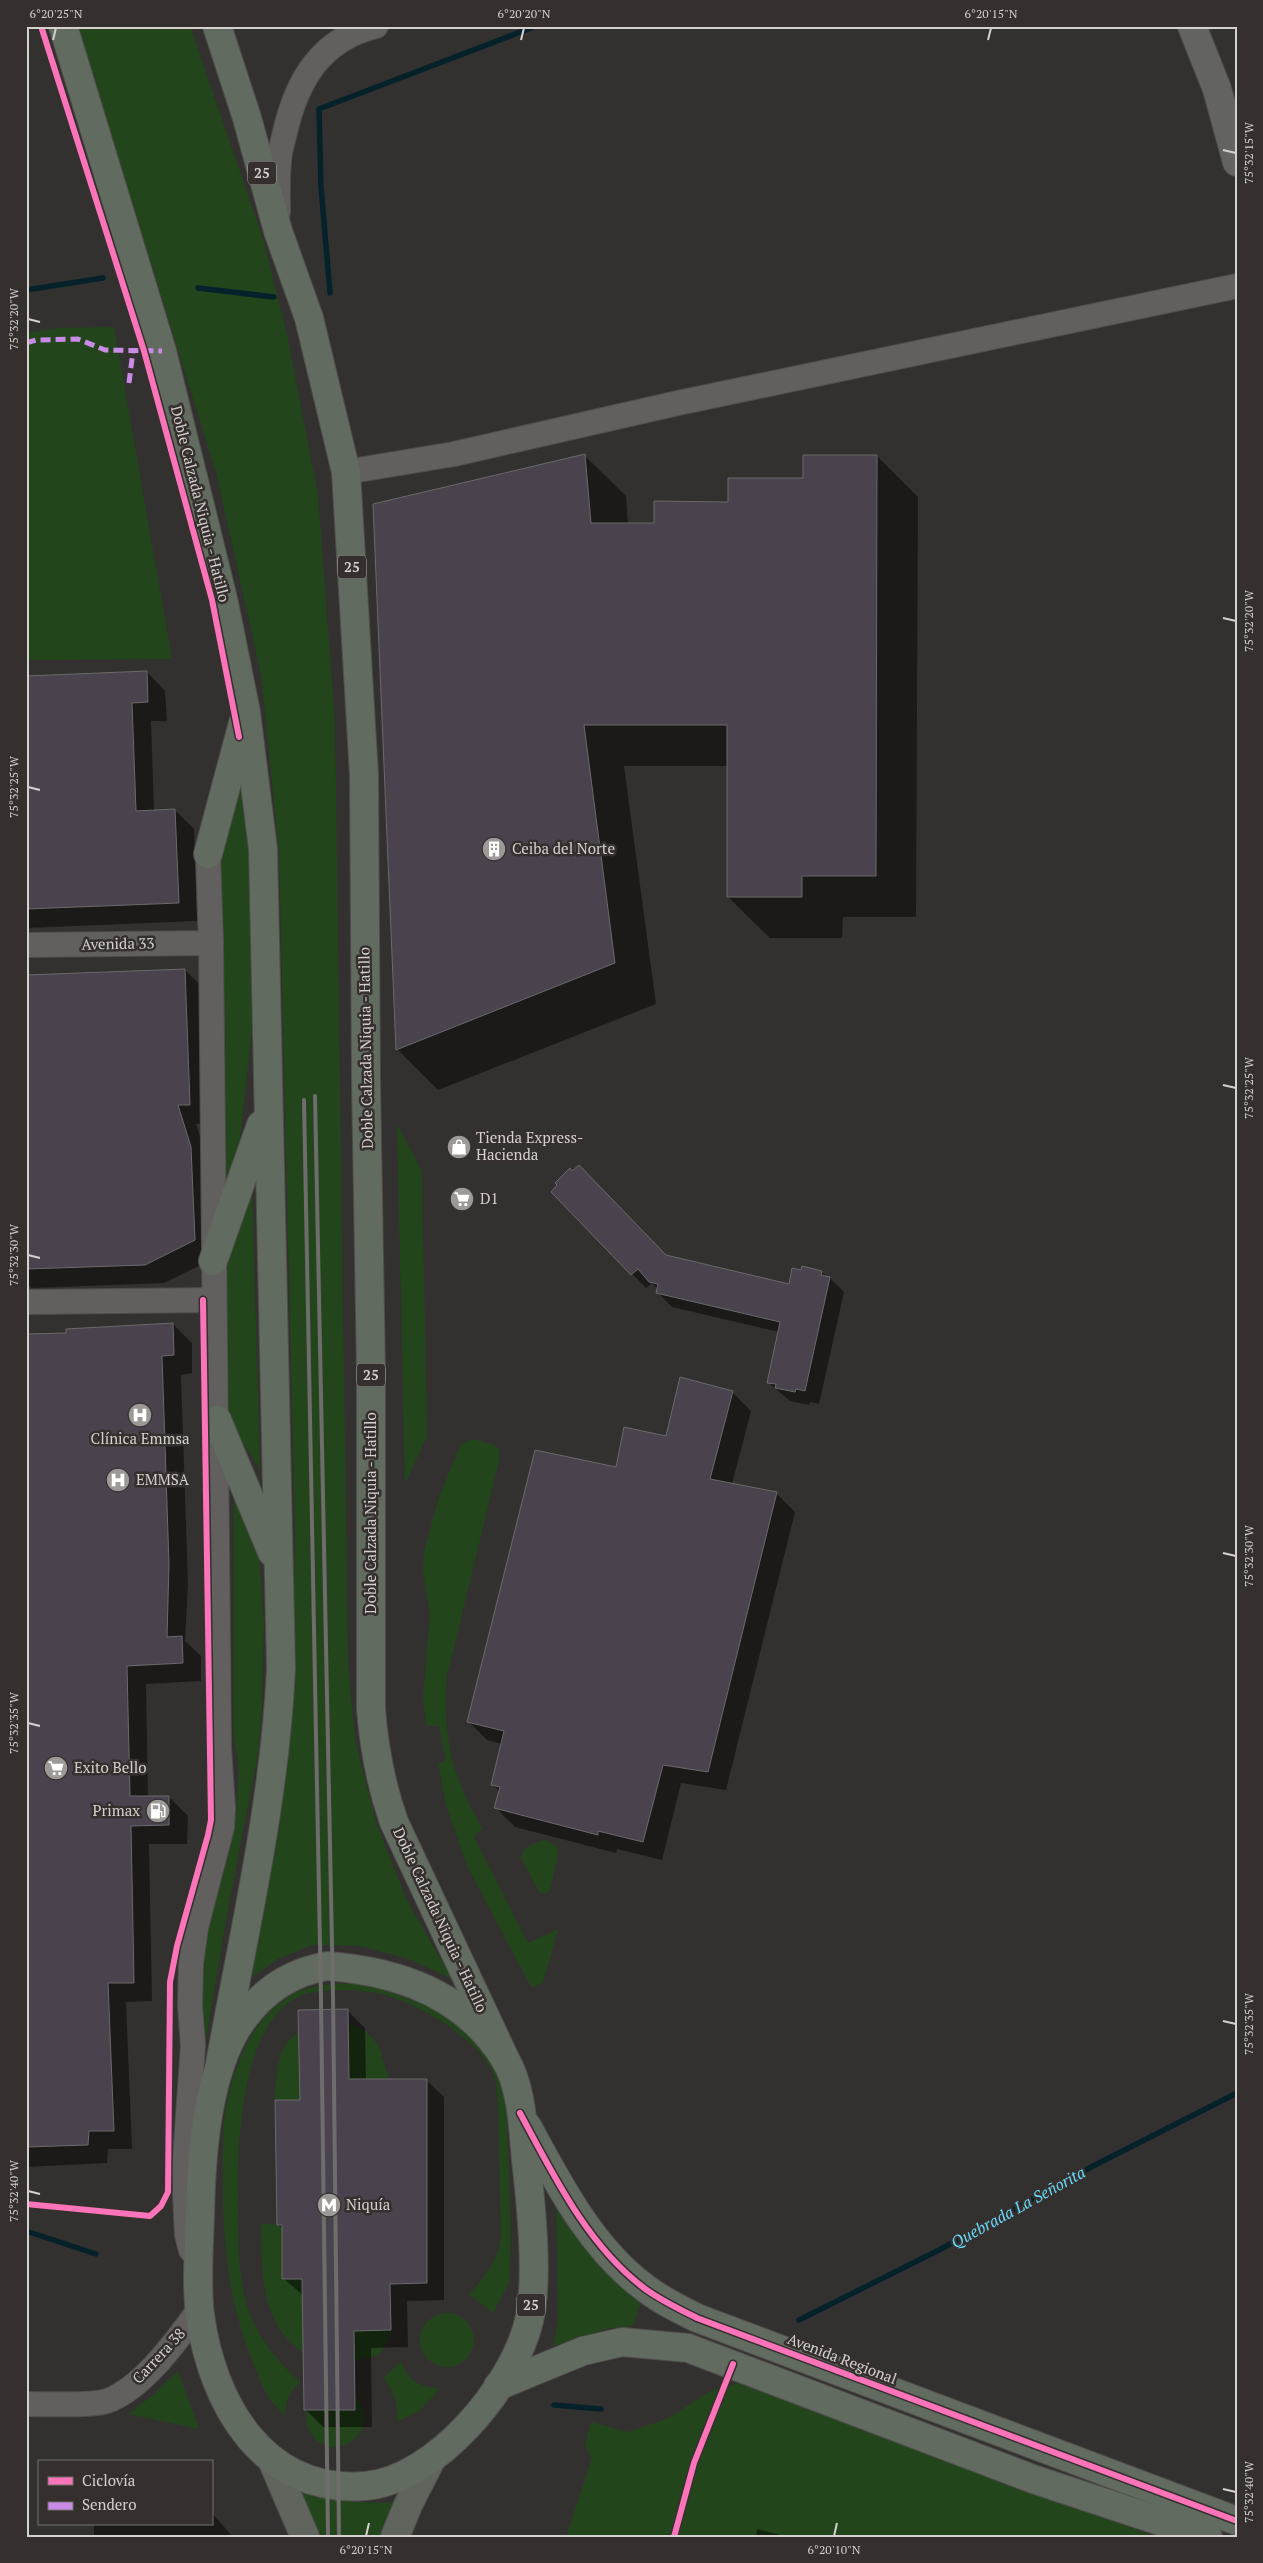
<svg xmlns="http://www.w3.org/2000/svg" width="1263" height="2563" font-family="'PT Serif',serif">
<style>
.green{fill:#23451c}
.shadow{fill:#0007}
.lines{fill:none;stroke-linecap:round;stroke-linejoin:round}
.stream{stroke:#05222b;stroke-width:5.5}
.building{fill:#4a434e;stroke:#6b6969}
.street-casing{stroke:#4f4d4c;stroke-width:26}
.secondary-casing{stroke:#4f4d4c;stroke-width:30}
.primary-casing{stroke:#4f4d4c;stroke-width:30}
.highway-casing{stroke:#4f4d4c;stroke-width:30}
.street{stroke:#62605f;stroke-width:24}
.secondary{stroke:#636460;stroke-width:28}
.primary{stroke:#5f645c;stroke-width:28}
.highway{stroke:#626b5f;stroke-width:28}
.rail{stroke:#6e6d6c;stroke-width:4}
.quiet{stroke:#ca8be6;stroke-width:5;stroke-dasharray:10 5;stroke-linecap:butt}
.cycleway-casing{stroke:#35302d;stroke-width:9}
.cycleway{stroke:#fb73b8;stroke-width:6}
.ticks{fill:none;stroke:#d5d1cf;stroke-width:2}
.labels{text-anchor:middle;stroke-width:5;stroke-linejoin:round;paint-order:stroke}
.shield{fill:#35302d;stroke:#a5a19e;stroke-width:1}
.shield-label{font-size:14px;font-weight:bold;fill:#d5d1cf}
.street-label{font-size:15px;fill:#d5d1cf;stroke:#35302d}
.poi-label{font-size:15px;fill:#d5d1cf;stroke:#35302d;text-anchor:start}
.water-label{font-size:16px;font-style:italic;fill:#67d9fb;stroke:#35302d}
.neatline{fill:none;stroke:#d5d1cf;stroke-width:2}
.ticks-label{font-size:12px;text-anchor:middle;fill:#d5d1cf}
</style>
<rect width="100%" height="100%" fill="#33312f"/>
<g class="green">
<path d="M78,26H190L263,239L287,335L318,495L335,723L348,1666L356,1745L377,1825L407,1901L452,1979L409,1959L360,1946L312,1945L278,1959L248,1980L278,1836L292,1721L295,1534L279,852L261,674L217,476Z"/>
<path d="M114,327L172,659L26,660V333L58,328Z"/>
<path d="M240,769L249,837L252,1029L240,1139L224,1190L220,872Z"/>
<path d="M397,1124L422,1171L427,1436L405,1484Z"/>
<path d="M252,1186L260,1469L228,1420L224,1256Z"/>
<path d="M473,1439L494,1445L499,1449L500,1457L447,1676C442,1736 452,1777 482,1828L474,1837L528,1943L558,1929L543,1983L531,1987L467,1866L446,1805L438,1763L446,1761L439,1726H426L423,1697L430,1614L423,1571L424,1552L439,1497L461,1444Z"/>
<path d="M234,1480L257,1530L264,1622L262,1712L258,1753L227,1915L200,2074L199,1940L227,1861L236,1816L239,1769L233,1729Z"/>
<path d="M546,1840L557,1846L558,1854L550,1890L545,1894L540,1893L521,1858C521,1847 537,1842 546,1840Z"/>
<path d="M356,1983L380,1988L442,2012L492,2053L506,2099L511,2234L509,2283L493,2313L469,2294C485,2277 497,2262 501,2238L498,2104C497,2091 496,2075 488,2064C475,2044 451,2027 431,2015C400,1997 374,1989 338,1990C326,1991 311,1991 300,1996C242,2021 237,2142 238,2196C238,2233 237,2273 248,2309C258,2338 278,2362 300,2382C288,2392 286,2402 285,2416C279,2410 273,2403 268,2396C262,2387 258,2375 254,2365C228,2303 222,2238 223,2172C223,2147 222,2121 228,2097C237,2058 256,2014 293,1994C311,1984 336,1984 356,1983Z"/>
<path d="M355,2025C382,2040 380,2052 389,2079L378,2330H391L389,2339L379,2355C322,2373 276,2351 265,2290C261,2269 262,2246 261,2224L289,2225L288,2100H275C277,2032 292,2026 355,2025Z"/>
<path d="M556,2188L642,2298L633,2326L609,2328L553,2346L558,2323Z"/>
<circle cx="447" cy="2340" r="27"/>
<path d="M402,2361C406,2382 421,2386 440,2389L419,2411L397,2422C398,2403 395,2392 383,2378Z"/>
<path d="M178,2371L199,2429L128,2414L153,2395Z"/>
<path d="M742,2383L1156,2537H566L592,2458L585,2446L591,2422L628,2432L669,2418L705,2394L718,2388Z"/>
<path d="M352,2393C388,2427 335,2468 312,2435C304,2424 305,2414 310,2402Z"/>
<path d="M283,2478C322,2497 350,2505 394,2502L383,2537H316Z"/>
</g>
<g class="shadow">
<path d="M584,455L626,496L628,525L656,524L877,456L918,497L916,917H843L842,938H770L728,897L729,766H624L656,1004L438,1090L397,1049Z"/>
<path d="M147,672L165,691L167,721H151L154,811L175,810L194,829L197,921L26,928V677Z"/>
<path d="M185,970L204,989L208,1123L196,1124L210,1167L213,1259L164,1283L32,1288L26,1283V976Z"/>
<path d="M552,1192L666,1257L790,1286L821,1272L830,1278L844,1292L819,1404L810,1402L809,1405L790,1401L768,1382L779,1332L672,1307L658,1293V1289L652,1283L646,1288Z"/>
<path d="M173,1324L192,1343V1373L181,1375L188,1584L185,1641L201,1656V1681L146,1684L148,1797H169L188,1816L187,1844H149L152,2001L126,2002L132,2149H108L107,2163L26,2167V1336Z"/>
<path d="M732,1392L751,1411L732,1484L776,1493L795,1512L726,1790L681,1783L662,1860L617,1849L616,1853L515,1827L496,1808L500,1792L492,1784L502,1744L487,1740L468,1721L617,1469Z"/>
<path d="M347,2010L365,2028L366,2080H426L444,2097V2300L407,2301L408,2347L371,2348L372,2427H323L306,2410L304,2296L284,2279L283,2229L278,2225L301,2101Z"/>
<path d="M211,2512L233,2537H94V2524H211Z"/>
<path d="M757,2529L788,2537H756Z"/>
</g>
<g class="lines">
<g class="stream">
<path d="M198,288L274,297"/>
<path d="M26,290L103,278"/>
<path d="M330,293L321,187L319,109L536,26"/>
<path d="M26,2231L96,2254"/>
<path d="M799,2320L939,2250L1095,2165L1237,2093"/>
<path d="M554,2405L601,2409"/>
</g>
</g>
<g class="building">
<path d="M585,454L591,523H654V501L728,502V478H803V455H877L876,876H802V897H727V725H584L615,963L396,1050L373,504Z"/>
<path d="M147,671L148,702L132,703L136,811L175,809L179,903L26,909V676Z"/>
<path d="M185,969L190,1105H178L191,1147L195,1240L145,1265L26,1269V975Z"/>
<path d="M579,1165L666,1255L789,1284L792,1268L801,1270L802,1266L822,1271L821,1275L830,1277L805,1391L796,1389L795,1392L775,1388L776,1384L767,1383L780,1322L656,1293L658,1284L649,1282L638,1269L631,1275L551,1192L557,1185L555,1183L570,1168L572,1171Z"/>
<path d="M173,1323L174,1355L162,1356L169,1564L167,1637L182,1636L183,1663L127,1666L130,1796H169V1825L131,1826L134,1983H108L114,2131H89L88,2145L26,2147V1334L66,1333V1329Z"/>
<path d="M680,1377L733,1391L710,1479L777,1492L708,1772L663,1765L643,1842L598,1831V1835L494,1808L500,1787L491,1785L504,1731L467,1722L535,1450L616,1467L624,1427L666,1436Z"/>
<path d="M348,2009L349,2079H427V2283L390,2284L391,2330L354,2331L355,2410H304L302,2279H282V2225H277L275,2100H300L298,2010Z"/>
</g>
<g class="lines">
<g class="street-casing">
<g id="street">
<path d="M278,212C278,196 277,179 279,162C279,152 283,142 285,132C297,80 321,39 376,26"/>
<path d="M346,472L454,454L678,403L1237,286"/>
<path d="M26,945L211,943"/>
<path d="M26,1302L214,1300"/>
<path d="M191,2250L187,2235L184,2172L193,2046L190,2005L191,1963L196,1927L222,1827L223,1808L219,1748L211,943L208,854"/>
<path d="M26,2404C44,2404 93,2406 107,2401C143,2388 177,2340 199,2310"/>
</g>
</g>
<g class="secondary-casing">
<path id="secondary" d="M1192,26L1217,89L1237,162"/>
</g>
<g class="primary-casing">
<g id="primary">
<path d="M272,2460L305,2537"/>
<path d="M395,2537L408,2505L431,2460"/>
</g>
</g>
<g class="highway-casing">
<g id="highway">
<path d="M63,26L162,351L224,603L246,712L263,849L281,1668C275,1803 243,1936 219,2069"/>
<path d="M217,26L247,118L278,231L309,318L346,472L364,775L366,1081L371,1371V1709C374,1748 381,1785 394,1822L506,2061"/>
<path d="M208,854L243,723"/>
<path d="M213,1261L261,1125"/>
<path d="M217,1420L272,1552"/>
<path d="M327,1966C398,1971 466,1995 505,2059C522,2087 523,2128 526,2160C531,2204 539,2279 529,2321C513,2387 436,2480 365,2486C263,2494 212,2403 200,2315C196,2283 199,2249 200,2217C201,2159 206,2084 234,2033C255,1997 286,1973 327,1966Z"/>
<path d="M527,2126C558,2183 591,2248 644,2287C660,2300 679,2309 697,2318L1237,2521"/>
<path d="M498,2386L583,2351L622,2342L688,2348L1033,2479L1208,2537"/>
</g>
</g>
<use href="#street" class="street"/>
<use href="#secondary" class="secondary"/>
<use href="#primary" class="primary"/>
<use href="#highway" class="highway"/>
<g class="rail">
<path d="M315,1096L333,1995L339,2537"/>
<path d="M304,1100L321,1999L328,2537"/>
</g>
<g class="quiet">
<path d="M26,343L36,340L78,339L105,350L162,351"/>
<path d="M129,383L133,351"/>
</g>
<g class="cycleway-casing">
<g id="cycleway">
<path d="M41,26L144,351L212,600L239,737"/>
<path d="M520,2113C553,2174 587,2245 644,2288C660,2300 679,2309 697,2318L1237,2521"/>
<path d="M26,2204L150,2216L161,2206L168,2192L170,1982L177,1946L208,1835L211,1820L203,1300"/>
<path d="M674,2537L694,2463L733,2364"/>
</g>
</g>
<use href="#cycleway" class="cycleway"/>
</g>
<path class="ticks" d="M53,40L56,28M521,40L524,28M988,40L991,28M1223,150L1236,153M28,319L40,322M1223,618L1236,621M28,787L40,790M1223,1085L1236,1088M28,1255L40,1258M1223,1553L1236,1556M28,1723L40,1726M1223,2021L1236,2024M28,2191L40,2194M1223,2489L1236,2492M366,2536L369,2523M834,2536L837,2523"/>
<defs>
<g id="building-disc" transform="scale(1.25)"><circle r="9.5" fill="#9c9997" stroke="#35302d"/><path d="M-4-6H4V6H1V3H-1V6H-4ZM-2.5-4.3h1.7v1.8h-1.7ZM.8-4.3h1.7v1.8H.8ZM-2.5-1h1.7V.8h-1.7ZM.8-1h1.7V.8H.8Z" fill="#fff"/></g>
<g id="shop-disc" transform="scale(1.25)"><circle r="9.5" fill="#9c9997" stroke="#35302d"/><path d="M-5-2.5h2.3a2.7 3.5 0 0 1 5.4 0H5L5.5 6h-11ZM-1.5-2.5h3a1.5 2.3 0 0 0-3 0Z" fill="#fff"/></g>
<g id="supermarket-disc" transform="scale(1.25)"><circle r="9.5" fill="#9c9997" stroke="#35302d"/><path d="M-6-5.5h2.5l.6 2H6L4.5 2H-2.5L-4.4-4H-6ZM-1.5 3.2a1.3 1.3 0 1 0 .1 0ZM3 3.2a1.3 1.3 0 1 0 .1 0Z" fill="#fff"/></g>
<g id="hospital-disc" transform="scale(1.25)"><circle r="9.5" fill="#9c9997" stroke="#35302d"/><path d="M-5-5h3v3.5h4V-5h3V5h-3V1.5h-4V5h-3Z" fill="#fff"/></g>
<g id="fuel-disc" transform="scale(1.25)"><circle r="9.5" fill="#9c9997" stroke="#35302d"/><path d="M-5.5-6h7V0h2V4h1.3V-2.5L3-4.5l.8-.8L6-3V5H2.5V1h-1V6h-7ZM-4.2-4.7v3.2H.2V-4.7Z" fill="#fff"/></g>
<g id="metro-disc" transform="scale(1.25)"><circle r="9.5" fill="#9c9997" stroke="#35302d"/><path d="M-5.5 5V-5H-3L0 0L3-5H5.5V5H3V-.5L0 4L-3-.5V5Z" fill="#fff"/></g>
</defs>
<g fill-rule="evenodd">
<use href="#building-disc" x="494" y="849"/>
<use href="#shop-disc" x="459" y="1147"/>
<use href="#supermarket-disc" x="462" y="1199"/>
<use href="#hospital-disc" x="140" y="1415"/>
<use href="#hospital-disc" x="118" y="1480"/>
<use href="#supermarket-disc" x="56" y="1768"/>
<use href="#fuel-disc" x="158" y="1811"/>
<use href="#metro-disc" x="329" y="2205"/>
</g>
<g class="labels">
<g class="shield">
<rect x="248" y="161.5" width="28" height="23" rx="4"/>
<rect x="338" y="555.5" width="28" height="23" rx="4"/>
<rect x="357" y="1363.5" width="28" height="23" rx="4"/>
<rect x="517" y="2293.5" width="28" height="23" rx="4"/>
</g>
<g class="shield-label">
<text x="262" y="178">25</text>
<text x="352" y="572">25</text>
<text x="371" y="1380">25</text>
<text x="531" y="2310">25</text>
</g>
<g class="street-label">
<text transform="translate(200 504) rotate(76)" y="5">Doble Calzada Niquia - Hatillo</text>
<text transform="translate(118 944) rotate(-1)" y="5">Avenida 33</text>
<text transform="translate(366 1048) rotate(-91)" y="5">Doble Calzada Niquia - Hatillo</text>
<text transform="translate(371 1513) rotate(-90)" y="5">Doble Calzada Niquia - Hatillo</text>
<text transform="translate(440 1920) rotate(65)" y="5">Doble Calzada Niquia - Hatillo</text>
<text transform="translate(159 2356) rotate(-47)" y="5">Carrera 38</text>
<text transform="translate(842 2359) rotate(21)" y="5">Avenida Regional</text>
</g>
<g class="poi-label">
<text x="512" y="854">Ceiba del Norte</text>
<text x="476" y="1143">Tienda Express-<tspan x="476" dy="17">Hacienda</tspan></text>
<text x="480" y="1204">D1</text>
<text x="140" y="1444" text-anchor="middle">Clínica Emmsa</text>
<text x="136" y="1485">EMMSA</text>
<text x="74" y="1773">Exito Bello</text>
<text x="140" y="1816" text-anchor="end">Primax</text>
<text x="346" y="2210">Niquía</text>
</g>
<g class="water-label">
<text transform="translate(1018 2207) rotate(-29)" y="6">Quebrada La Señorita</text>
</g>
</g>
<rect width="1263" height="2563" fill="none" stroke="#35302d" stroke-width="55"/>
<rect x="38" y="2460" width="175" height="65" fill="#35302d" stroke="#75706e"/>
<rect x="48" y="2477" width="25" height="8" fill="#fb73b8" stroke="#75706e"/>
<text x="82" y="2486" font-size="15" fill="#d5d1cf">Ciclovía</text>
<rect x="48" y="2502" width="25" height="8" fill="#ca8be6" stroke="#75706e"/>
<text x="82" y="2510" font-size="15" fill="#d5d1cf">Sendero</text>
<rect x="28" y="28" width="1208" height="2508" class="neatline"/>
<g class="ticks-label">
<text x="56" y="18">6°20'25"N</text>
<text x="524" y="18">6°20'20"N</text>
<text x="991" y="18">6°20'15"N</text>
<text transform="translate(1249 153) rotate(-90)" y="4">75°32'15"W</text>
<text transform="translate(14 319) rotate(-90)" y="4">75°32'20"W</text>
<text transform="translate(1249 621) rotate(-90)" y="4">75°32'20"W</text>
<text transform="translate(14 787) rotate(-90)" y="4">75°32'25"W</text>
<text transform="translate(1249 1088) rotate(-90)" y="4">75°32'25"W</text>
<text transform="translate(14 1255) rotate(-90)" y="4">75°32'30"W</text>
<text transform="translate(1249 1556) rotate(-90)" y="4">75°32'30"W</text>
<text transform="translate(14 1723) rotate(-90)" y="4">75°32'35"W</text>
<text transform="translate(1249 2024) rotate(-90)" y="4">75°32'35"W</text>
<text transform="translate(14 2191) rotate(-90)" y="4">75°32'40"W</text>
<text transform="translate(1249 2492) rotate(-90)" y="4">75°32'40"W</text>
<text x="366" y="2554">6°20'15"N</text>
<text x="834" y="2554">6°20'10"N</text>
</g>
</svg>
